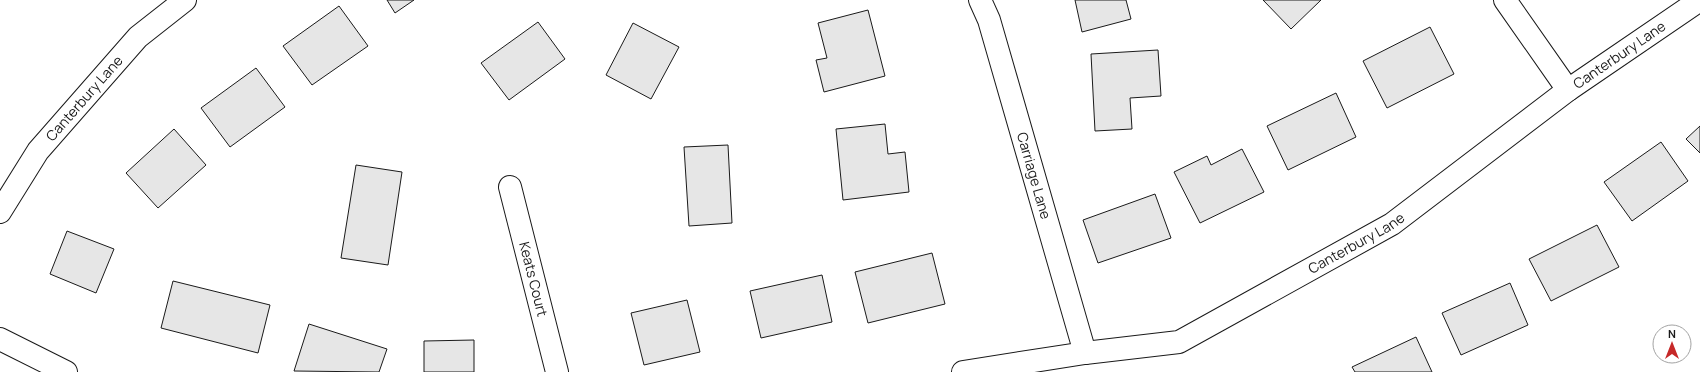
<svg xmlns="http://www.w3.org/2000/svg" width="1700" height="372" font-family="Manrope,sans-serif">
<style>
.building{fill:#e6e6e6;stroke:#1a1a1a}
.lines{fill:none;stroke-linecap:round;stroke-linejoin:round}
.street-casing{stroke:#1a1a1a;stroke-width:24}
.street{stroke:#fff;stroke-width:22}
.labels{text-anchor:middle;stroke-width:3;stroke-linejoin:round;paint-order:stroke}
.street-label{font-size:14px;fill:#1a1a1a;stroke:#fff}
</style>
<rect width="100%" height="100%" fill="#fff"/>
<g class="building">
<path d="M387,0H414L395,13Z"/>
<path d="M1075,0H1126L1131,19L1082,32Z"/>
<path d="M1263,0H1321L1291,29Z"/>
<path d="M339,6L368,46L312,85L283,46Z"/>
<path d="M868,10L885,76L824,92L816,60L827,58L818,23Z"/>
<path d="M538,22L565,59L509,100L481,63Z"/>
<path d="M633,23L679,47L651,99L606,75Z"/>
<path d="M1430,27L1454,74L1387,108L1363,61Z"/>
<path d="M1158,50L1161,96L1130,98L1132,129L1095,131L1091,54Z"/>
<path d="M256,68L285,107L230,147L201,108Z"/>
<path d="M1336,93L1356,137L1288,170L1267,126Z"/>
<path d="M885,124L888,154L905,152L909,192L843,200L836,129Z"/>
<path d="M1700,126V153L1686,139Z"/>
<path d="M174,129L206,165L158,208L126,173Z"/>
<path d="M1661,142L1688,181L1632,221L1604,182Z"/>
<path d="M728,145L732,223L689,226L684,147Z"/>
<path d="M1242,149L1264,192L1200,223L1174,172L1207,156L1211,165Z"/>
<path d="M356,165L402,172L388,265L341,258Z"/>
<path d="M1155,194L1171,238L1098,263L1083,220Z"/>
<path d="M1597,225L1619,267L1551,301L1529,259Z"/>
<path d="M67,231L114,249L96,293L50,274Z"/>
<path d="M932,253L945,304L868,323L855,272Z"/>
<path d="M822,275L832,322L761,338L750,291Z"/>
<path d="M173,281L270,305L258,353L161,328Z"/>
<path d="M1510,283L1528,325L1461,355L1442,313Z"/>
<path d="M687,300L700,352L644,365L631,313Z"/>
<path d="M309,324L387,349L379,372L294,371Z"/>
<path d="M1416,337L1432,372H1355L1352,367Z"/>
<path d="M474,340V372H424V341Z"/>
</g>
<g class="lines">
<g class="street-casing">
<g id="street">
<path id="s1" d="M980,0L989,20L1085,353"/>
<path d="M1505,0L1568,90"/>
<path id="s2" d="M510,187L557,372"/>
<path id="s3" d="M0,212L38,151L138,37L185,0"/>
<path d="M0,339L66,372"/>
<path id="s4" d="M963,372L1085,353L1179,342L1392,224L1568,90L1700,0"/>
</g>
</g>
<use href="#street" class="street"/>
</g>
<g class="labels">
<g class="street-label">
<text dy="5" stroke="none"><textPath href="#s4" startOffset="745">Canterbury Lane</textPath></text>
<text dy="5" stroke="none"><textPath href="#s3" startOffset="142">Canterbury Lane</textPath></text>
<text dy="5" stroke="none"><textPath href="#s1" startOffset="184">Carriage Lane</textPath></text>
<text dy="5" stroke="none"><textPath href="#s4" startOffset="421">Canterbury Lane</textPath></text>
<text dy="5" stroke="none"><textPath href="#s2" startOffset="95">Keats Court</textPath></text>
</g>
</g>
<g transform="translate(1672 344)"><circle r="19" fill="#ffffff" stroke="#a3a3a3"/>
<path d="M0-3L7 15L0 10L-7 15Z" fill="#c62828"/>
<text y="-6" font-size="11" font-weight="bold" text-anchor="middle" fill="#1a1a1a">N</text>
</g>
</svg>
